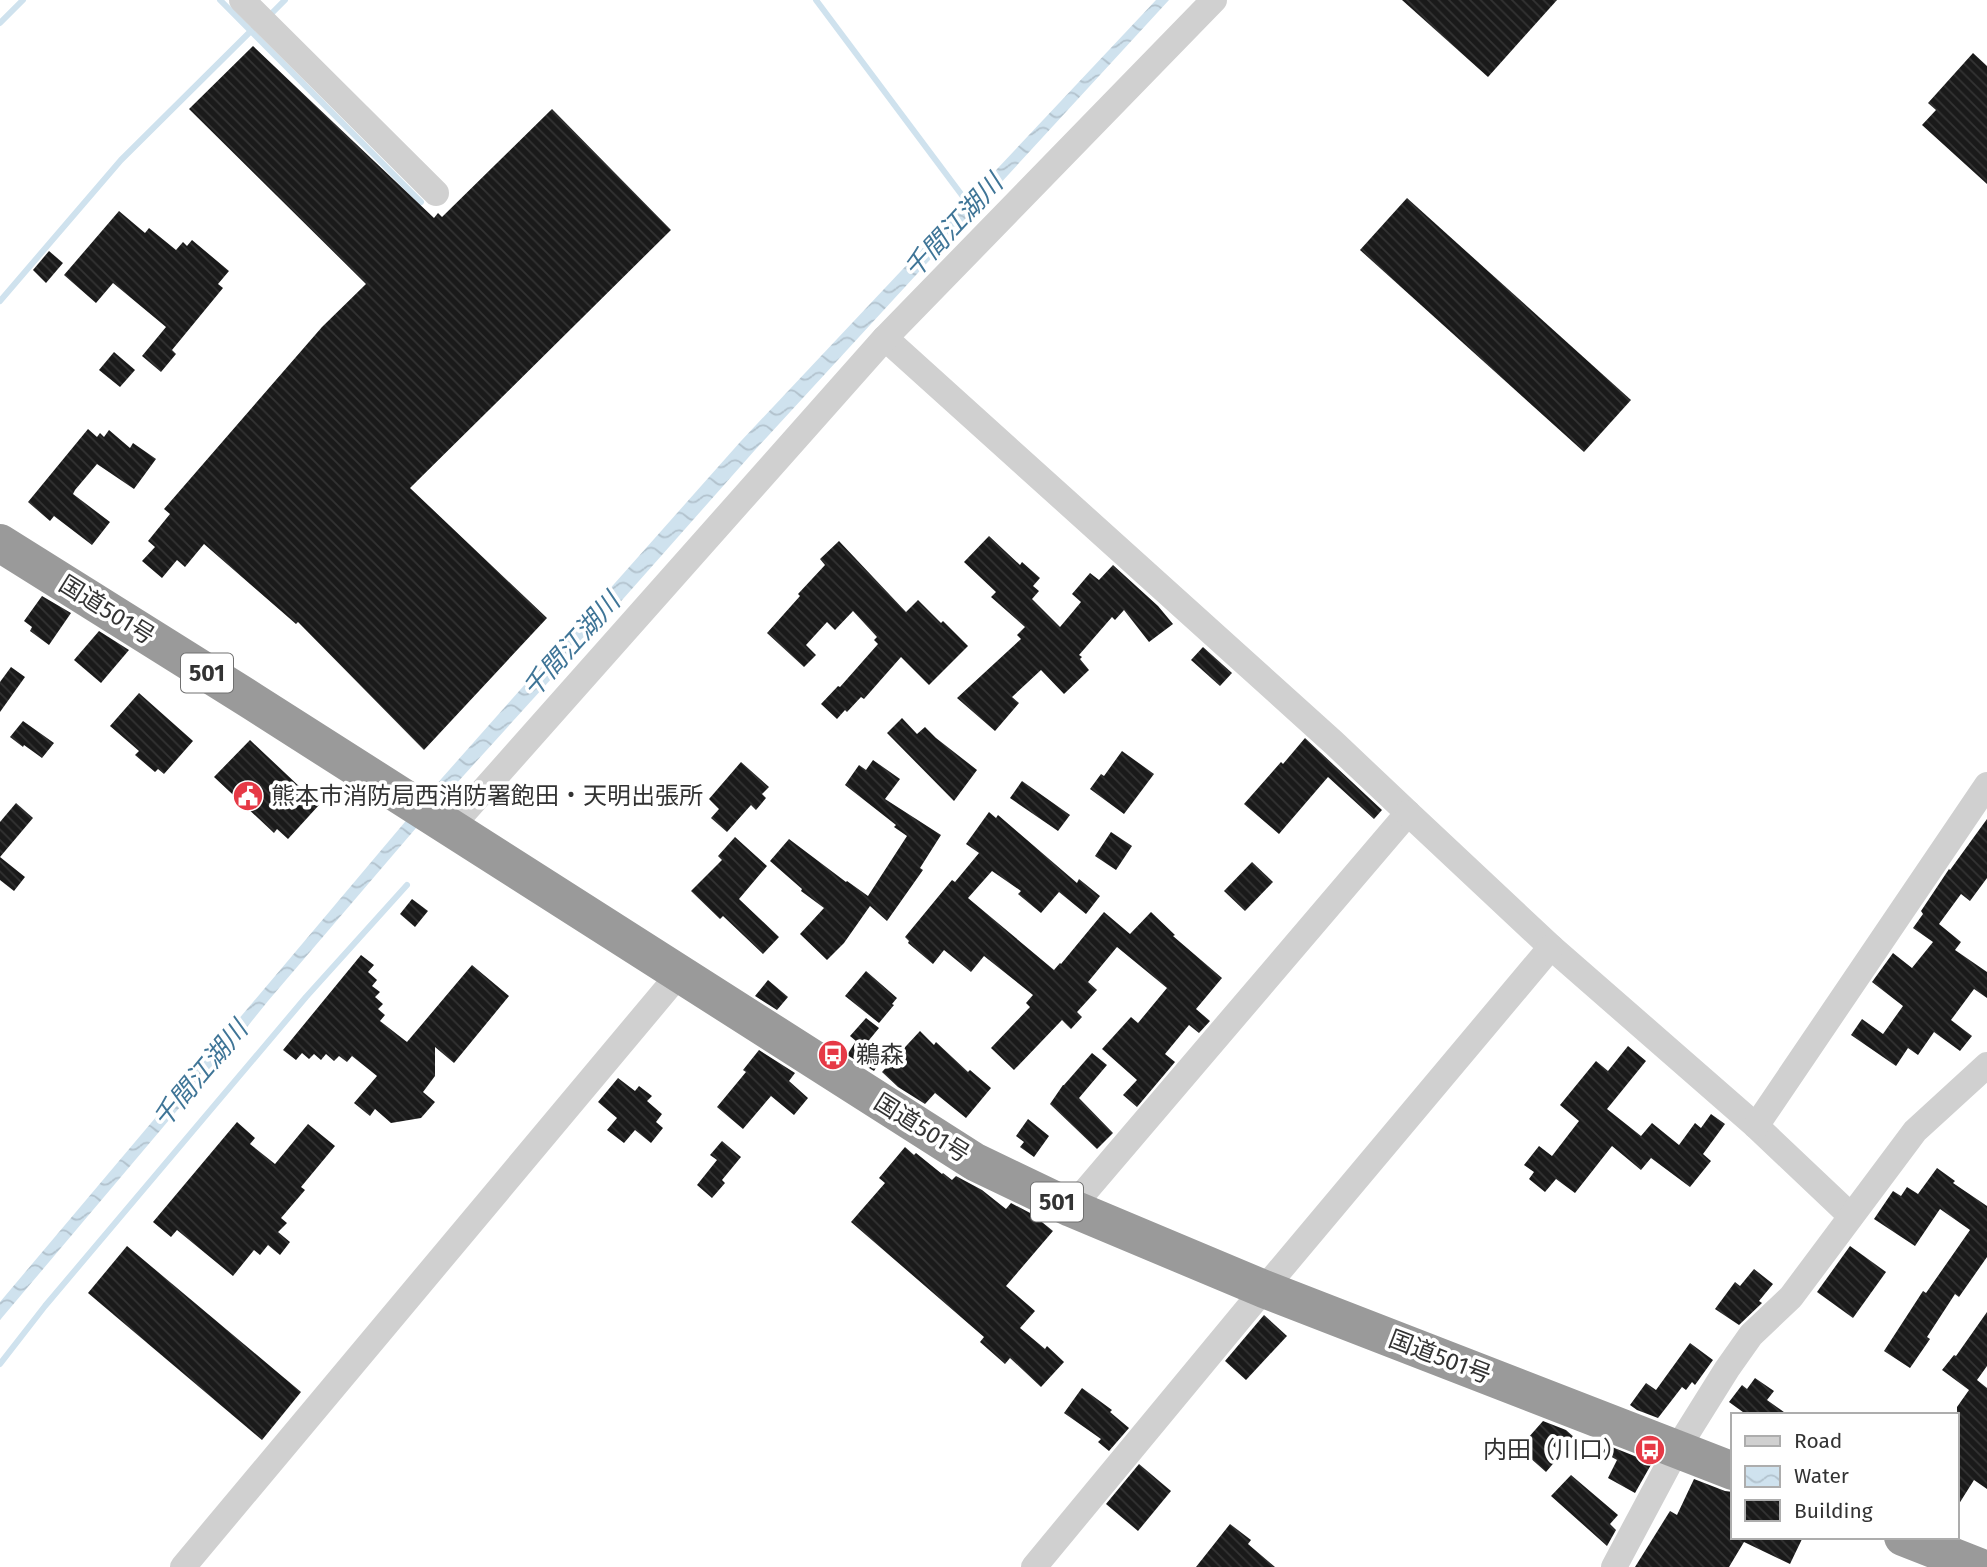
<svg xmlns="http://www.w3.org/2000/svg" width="1987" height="1567" font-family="'Fira Sans','Noto Sans JP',sans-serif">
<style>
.water{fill:url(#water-waves)}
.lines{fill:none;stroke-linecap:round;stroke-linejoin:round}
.stream{stroke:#cfe2ee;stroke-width:6}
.building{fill:url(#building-back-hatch)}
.minor{stroke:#d0d0d0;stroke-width:26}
.highway{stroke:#9a9a9a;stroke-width:38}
.labels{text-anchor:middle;stroke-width:7;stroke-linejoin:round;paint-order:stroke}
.shield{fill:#fff;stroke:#707070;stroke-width:2}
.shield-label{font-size:23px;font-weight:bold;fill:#333}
.street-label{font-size:24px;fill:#333;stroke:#fff}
.poi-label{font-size:24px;fill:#333;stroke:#fff;text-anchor:start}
.water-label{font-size:26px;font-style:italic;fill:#3f7597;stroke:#fff}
</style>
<defs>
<pattern id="water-waves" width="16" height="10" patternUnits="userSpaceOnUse" patternTransform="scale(1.75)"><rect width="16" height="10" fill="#cfe2ee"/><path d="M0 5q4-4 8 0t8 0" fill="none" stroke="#b2c2cd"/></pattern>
<pattern id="building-back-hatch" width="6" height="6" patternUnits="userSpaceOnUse" patternTransform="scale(1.75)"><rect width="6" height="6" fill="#1a1a1a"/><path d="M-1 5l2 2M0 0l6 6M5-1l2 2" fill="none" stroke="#333"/></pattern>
</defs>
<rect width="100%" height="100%" fill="#fff"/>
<path class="water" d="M1156,0H1169L755,450L592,634L416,828L268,1001L235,1042L0,1320V1302L442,778L741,441Z"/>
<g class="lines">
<g class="stream">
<path d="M220,0L421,202"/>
<path d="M816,0L970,206"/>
<path d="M271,14L285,0"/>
<path d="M0,23L23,0"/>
<path d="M0,301L121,160L258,24"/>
<path d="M0,1364L45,1306L306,997L407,885"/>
</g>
</g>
<g class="building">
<path d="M1402,0H1557L1488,77Z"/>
<path d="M253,46L434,218L438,213L442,217L552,109L671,230L410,488L547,618L424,750L298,622L296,624L204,544L185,567L177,560L162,578L142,561L155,547L148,541L170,514L164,509L322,327L366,284L189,109Z"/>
<path d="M1973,53L1987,66V184L1922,125L1936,110L1928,103Z"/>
<path d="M1407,198L1631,400L1584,452L1360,250Z"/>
<path d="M119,211L145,233L149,228L176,250L183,242L187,246L192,240L229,271L218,284L223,288L172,350L176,354L161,372L142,356L166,327L113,283L96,303L64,275Z"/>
<path d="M49,251L63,263L46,283L33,270Z"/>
<path d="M114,352L135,370L120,387L99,370Z"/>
<path d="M88,429L97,437L100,433L104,437L109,430L130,448L133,443L156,459L134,489L97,464L75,490L73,494L110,522L92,545L54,516L50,521L28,502Z"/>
<path d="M989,536L1020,565L1022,562L1040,578L1033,586L1039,591L1032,599L1060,627L1081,602L1072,594L1090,573L1099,580L1113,565L1158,606L1173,624L1149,642L1124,610L1115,620L1112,617L1079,655L1082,657L1080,659L1089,670L1064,694L1041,670L1012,697L1019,703L995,731L957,698L1021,639L1017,635L1025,627L991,597L996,592L964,562Z"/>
<path d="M839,541L906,612L918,600L941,623L943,621L968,646L929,685L901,657L864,699L861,697L847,712L845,710L837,719L821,704L838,686L840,687L878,644L874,640L877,637L853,611L835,630L827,622L806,645L816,655L804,667L767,633L800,596L798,594L825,565L820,559Z"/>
<path d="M42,596L71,613L49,645L30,631L32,627L24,621Z"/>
<path d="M99,631L129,650L101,683L74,660Z"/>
<path d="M1203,647L1232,673L1220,686L1191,660Z"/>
<path d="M11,667L25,677L0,712V682Z"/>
<path d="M139,693L193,741L164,774L158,769L155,772L135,755L139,751L110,726Z"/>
<path d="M902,718L917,734L925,727L936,738L977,770L954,801L887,733Z"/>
<path d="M23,721L54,743L42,758L24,745L23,747L10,737Z"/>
<path d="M1305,738L1382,810L1374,819L1328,777L1279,834L1244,804L1281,762L1283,764Z"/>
<path d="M250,740L319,805L288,839L277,829L274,833L214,777Z"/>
<path d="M1122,751L1154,774L1124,814L1090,789L1101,774L1104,776Z"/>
<path d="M873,760L900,779L885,799L941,835L920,868L923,870L887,921L870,906L844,943L827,960L800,934L824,908L801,891L802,889L770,861L789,839L846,882L847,881L868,896L907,836L894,827L896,825L845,785L859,765L866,770Z"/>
<path d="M741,762L769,787L762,794L766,798L756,810L751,805L727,832L711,818L719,809L709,799Z"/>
<path d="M1022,781L1070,815L1058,831L1010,798Z"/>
<path d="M16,803L33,818L0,857V822Z"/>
<path d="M989,812L996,818L998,815L1077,883L1079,879L1100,896L1086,914L1059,892L1041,913L1018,894L1021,891L992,871L968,898L1054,970L1060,963L1061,964L1104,912L1130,934L1151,912L1175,935L1173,936L1222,978L1196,1009L1210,1021L1199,1033L1189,1025L1165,1054L1175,1062L1137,1107L1123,1095L1137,1080L1102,1049L1131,1017L1138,1023L1167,988L1117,947L1088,982L1097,990L1077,1012L1082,1017L1071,1029L1062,1020L1014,1070L991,1048L1030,1007L1026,1003L1033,995L984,956L971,972L944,950L933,964L908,943L909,941L905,937L952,880L955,882L979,853L966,844Z"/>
<path d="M1987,819V878L1970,901L1961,894L1939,924L1961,942L1955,950L1987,972V998L1974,989L1951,1020L1972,1036L1960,1051L1934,1032L1918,1055L1908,1048L1896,1066L1851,1035L1862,1019L1883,1034L1903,1006L1872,982L1893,953L1912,968L1933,942L1913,928L1923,914L1921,911L1949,869L1950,870Z"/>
<path d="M1111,832L1132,846L1116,870L1095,856Z"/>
<path d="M735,837L767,866L739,899L779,937L763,954L723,916L720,919L691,891L722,860L718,856Z"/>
<path d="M0,857L25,877L14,891L0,880Z"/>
<path d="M1252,862L1273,882L1245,911L1224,891Z"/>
<path d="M412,899L428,911L415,927L400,914Z"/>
<path d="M361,955L374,965L368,972L377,980L372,986L380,992L375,997L383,1004L378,1009L385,1015L380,1021L407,1042L472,965L509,996L454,1063L435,1047V1076L423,1092L435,1102L421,1118L391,1123L375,1109L370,1116L354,1103L377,1076L352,1056L347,1062L339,1056L334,1061L326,1054L321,1060L314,1054L309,1059L302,1053L296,1060L283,1050Z"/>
<path d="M866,971L897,998L892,1004L894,1005L879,1023L845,996Z"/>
<path d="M768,980L788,997L777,1010L755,996Z"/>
<path d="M866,1018L879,1028L865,1045L883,1057L874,1071L847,1055L856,1041L850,1036Z"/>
<path d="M920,1031L934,1045L936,1042L968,1072L970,1070L991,1088L966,1118L935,1093L925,1104L898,1087L882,1072Z"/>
<path d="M1628,1046L1646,1061L1607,1109L1641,1136L1652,1123L1679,1145L1695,1123L1701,1128L1711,1114L1725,1124L1703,1154L1711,1161L1690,1187L1651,1158L1641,1170L1612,1146L1575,1193L1556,1179L1545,1192L1529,1179L1534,1172L1524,1165L1539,1146L1552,1156L1579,1121L1560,1105L1596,1061L1608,1071Z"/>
<path d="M759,1050L795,1073L789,1081L808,1098L794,1115L771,1096L743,1129L717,1107L746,1072L743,1070Z"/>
<path d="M1092,1053L1107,1065L1079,1098L1113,1133L1097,1149L1050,1104L1063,1085H1064Z"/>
<path d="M618,1078L635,1091L639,1086L652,1096L647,1101L662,1114L656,1122L663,1128L651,1143L635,1130L624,1143L607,1130L617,1118L598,1102Z"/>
<path d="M1028,1119L1049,1136L1034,1157L1020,1147L1024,1142L1016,1136Z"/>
<path d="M237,1122L255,1138L250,1144L275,1164L308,1124L335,1146L301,1187L305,1190L281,1218L287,1223L278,1232L290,1242L280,1255L268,1245L260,1255L254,1250L233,1276L177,1230L171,1237L153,1222Z"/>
<path d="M722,1141L741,1157L722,1180L725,1183L712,1198L697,1185L717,1160L710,1155Z"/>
<path d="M905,1147L914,1155L916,1153L942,1174L943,1173L952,1180L956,1176L982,1190L1006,1209L1011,1203L1032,1214L1053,1231L1006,1286L1035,1311L1020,1328L1045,1349L1047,1346L1064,1362L1041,1387L1010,1358L1005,1364L980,1342L984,1337L851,1222L885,1183L879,1178Z"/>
<path d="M1937,1168L1955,1181L1953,1183L1987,1206V1257L1959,1297L1955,1294L1927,1337L1930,1339L1910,1368L1884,1351L1923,1291L1926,1293L1970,1230L1940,1209L1915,1246L1874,1219L1893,1191L1901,1196L1907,1187L1918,1194Z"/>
<path d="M127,1246L301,1392L262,1440L88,1293Z"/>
<path d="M1850,1246L1886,1272L1853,1318L1817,1292Z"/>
<path d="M1754,1269L1773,1284L1759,1301L1762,1303L1739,1325L1715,1309L1735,1282L1740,1286Z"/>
<path d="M1987,1312V1366L1977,1380L1987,1388V1489L1974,1480L1957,1507V1407L1969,1390L1942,1370L1954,1355L1956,1356Z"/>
<path d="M1264,1315L1287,1336L1246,1380L1225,1361Z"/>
<path d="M1690,1343L1713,1360L1695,1385L1692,1382L1686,1390L1682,1387L1658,1418L1637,1410L1630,1405L1646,1383L1656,1390Z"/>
<path d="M1755,1378L1774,1391L1767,1400L1788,1415H1747L1729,1402L1742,1385L1747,1389Z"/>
<path d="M1082,1388L1112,1410L1110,1412L1129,1428L1109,1451L1098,1442L1101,1439L1064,1413Z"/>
<path d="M1543,1421L1566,1430L1575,1438L1563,1452L1553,1446L1549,1452L1557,1459L1546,1472L1519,1448Z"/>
<path d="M1607,1445L1652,1463L1635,1493L1608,1478L1617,1460L1603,1452Z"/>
<path d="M1139,1464L1171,1491L1138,1531L1106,1504Z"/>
<path d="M1571,1475L1618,1515L1610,1524L1616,1530L1607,1546L1551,1496Z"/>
<path d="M1694,1479L1725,1491L1733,1492V1537H1803L1790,1564L1744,1542L1729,1567H1635L1670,1511L1677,1515Z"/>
<path d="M1230,1524L1251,1540L1248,1544L1275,1567H1196Z"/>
</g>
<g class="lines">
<g class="minor">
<path d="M242,0L436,193"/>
<path d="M885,338L1334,743L1408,813L1071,1208"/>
<path d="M1408,813L1551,947L1756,1126L1851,1216"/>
<path d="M450,828L885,338L1214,0"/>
<path d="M1756,1126L1987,785"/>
<path d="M183,1567L680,973"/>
<path d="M1034,1567L1264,1289L1551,947"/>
<path d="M1614,1567L1677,1449L1727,1369L1751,1335L1791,1297L1915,1131L1987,1065"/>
</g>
<g class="highway">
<path d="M0,543L252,701L975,1162L1071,1208L1264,1289L1733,1471"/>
<path d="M1903,1537L1979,1567"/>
</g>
</g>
<defs>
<g id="civic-disc" transform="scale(1.575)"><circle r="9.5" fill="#e63946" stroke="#fff"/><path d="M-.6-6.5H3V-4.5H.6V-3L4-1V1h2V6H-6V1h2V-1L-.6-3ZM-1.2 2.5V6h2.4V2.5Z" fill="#fff"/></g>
<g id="bus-disc" transform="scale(1.575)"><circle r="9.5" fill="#e63946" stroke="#fff"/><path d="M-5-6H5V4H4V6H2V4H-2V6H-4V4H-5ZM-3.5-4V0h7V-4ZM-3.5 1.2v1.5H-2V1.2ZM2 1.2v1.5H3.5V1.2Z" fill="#fff"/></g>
</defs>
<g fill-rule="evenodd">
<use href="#civic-disc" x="248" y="796"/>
<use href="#bus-disc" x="833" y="1055"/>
<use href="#bus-disc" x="1650" y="1450"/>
</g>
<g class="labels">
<g class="shield">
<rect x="181" y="653.5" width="52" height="39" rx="5"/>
<rect x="1031" y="1182.5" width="52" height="39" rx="5"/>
</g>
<g class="shield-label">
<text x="207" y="681">501</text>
<text x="1057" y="1210">501</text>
</g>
<g class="street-label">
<text transform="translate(107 610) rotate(32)" y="8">国道501号</text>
<text transform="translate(922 1128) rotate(32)" y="8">国道501号</text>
<text transform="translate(1440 1357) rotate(21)" y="8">国道501号</text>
</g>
<g class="poi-label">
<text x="271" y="804">熊本市消防局西消防署飽田・天明出張所</text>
<text x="856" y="1063">鵜森</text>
<text x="1627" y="1458" text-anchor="end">内田（川口）</text>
</g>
<g class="water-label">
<text transform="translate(953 226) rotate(-47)" y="9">千間江湖川</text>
<text transform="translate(571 645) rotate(-48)" y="9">千間江湖川</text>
<text transform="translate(200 1074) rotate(-50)" y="9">千間江湖川</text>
</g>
</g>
<rect x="1731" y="1413" width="228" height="126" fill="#ffffff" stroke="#adadad" stroke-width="2"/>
<rect x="1745" y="1436" width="35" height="10" fill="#d0d0d0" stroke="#adadad" stroke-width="2"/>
<text x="1794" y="1448" font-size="21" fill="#333333">Road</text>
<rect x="1745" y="1466" width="35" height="21" fill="url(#water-waves)" stroke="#adadad" stroke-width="2"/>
<text x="1794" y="1483" font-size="21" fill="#333333">Water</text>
<rect x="1745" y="1500" width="35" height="21" fill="url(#building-back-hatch)" stroke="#adadad" stroke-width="2"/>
<text x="1794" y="1518" font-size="21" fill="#333333">Building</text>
</svg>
